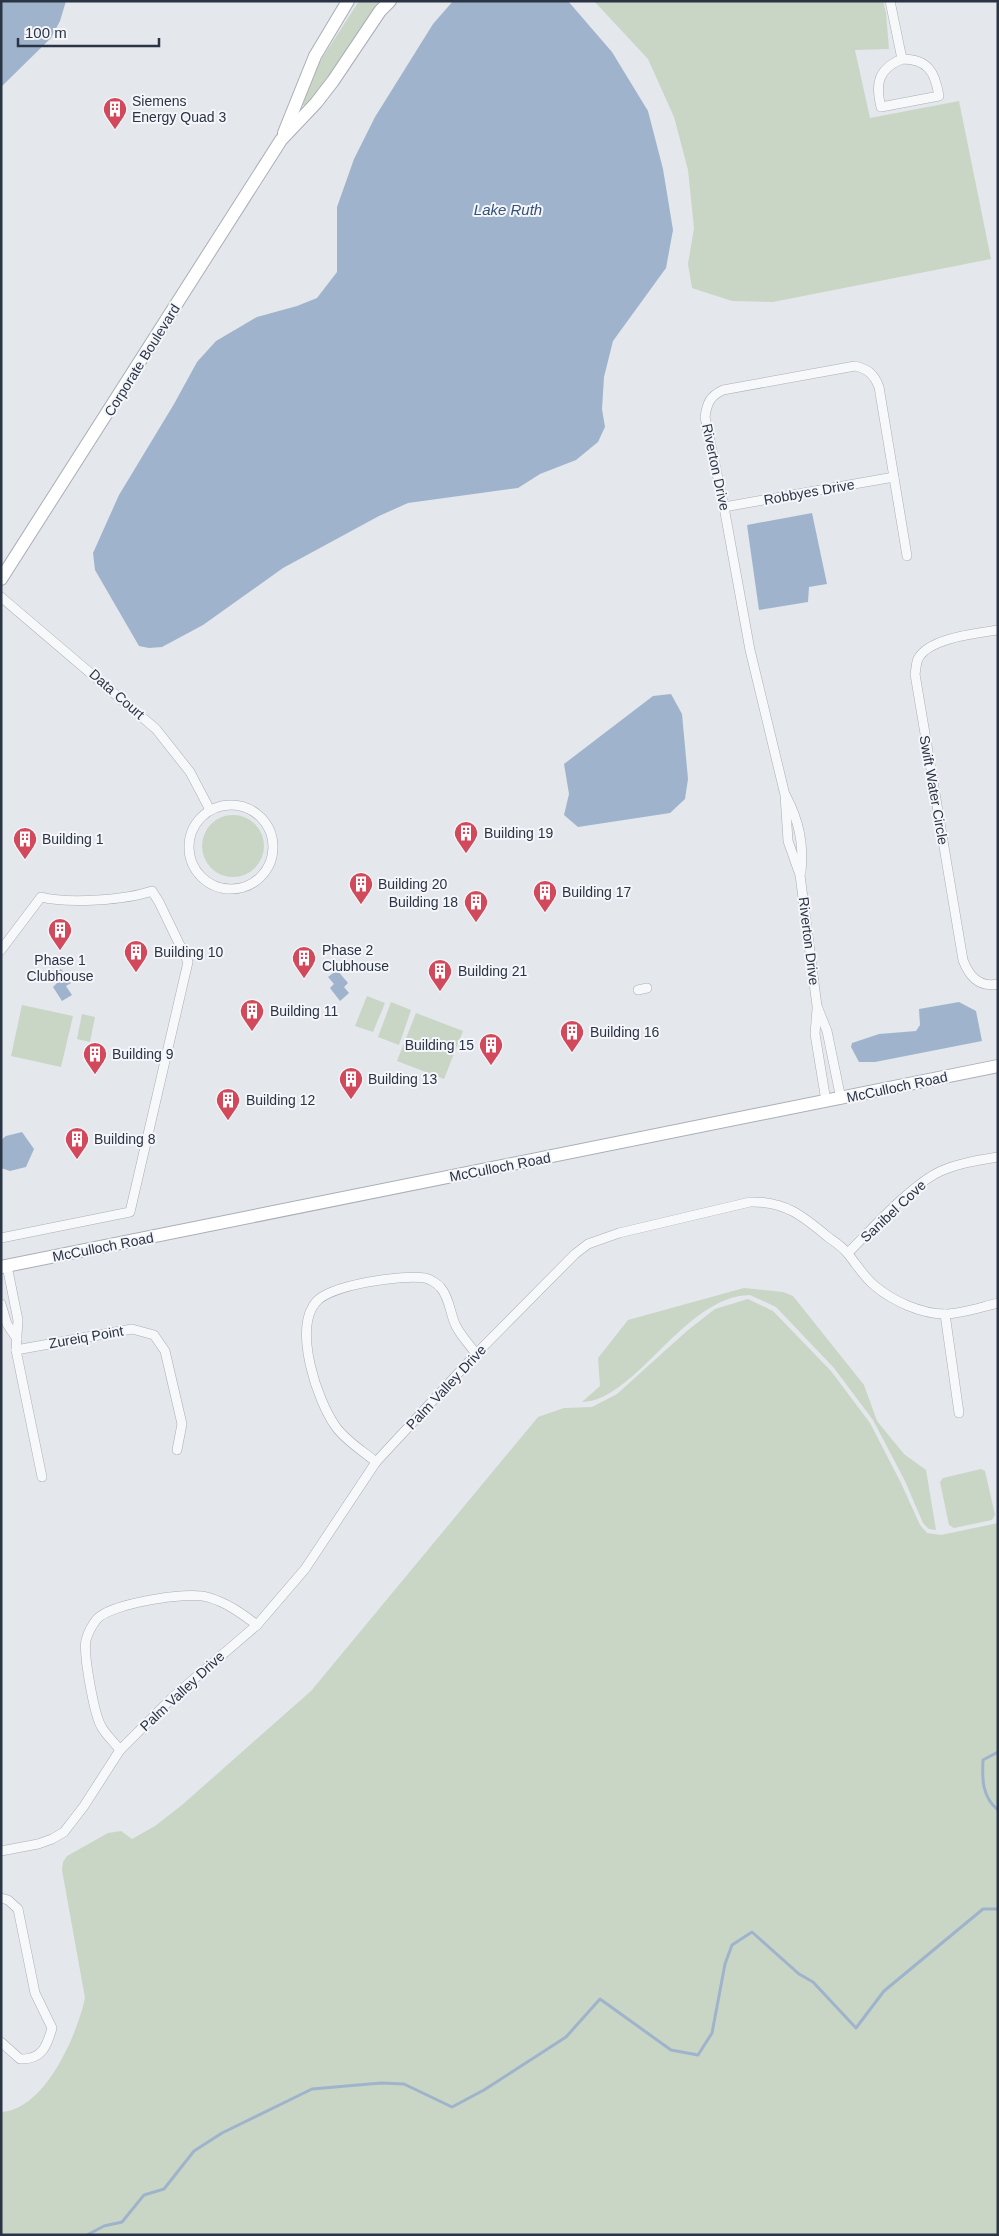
<svg xmlns="http://www.w3.org/2000/svg" width="999" height="2236" font-family="Arial,sans-serif">
<style>
.green{fill:#c9d6c5}
.water{fill:#9fb4cc}
.lines{fill:none;stroke-linecap:round;stroke-linejoin:round}
.stream{stroke:#9fb4cc;stroke-width:3}
.street-casing{stroke:#a9aeb7;stroke-width:10}
.secondary-casing{stroke:#a9aeb7;stroke-width:14}
.street{stroke:#f7f8fa;stroke-width:9}
.secondary{stroke:#fff;stroke-width:12}
.labels{text-anchor:middle;stroke-width:4;stroke-linejoin:round;paint-order:stroke}
.poi-label{font-size:14px;fill:#2b3445;stroke:#f4f6f9;text-anchor:start}
.street-label{font-size:14px;fill:#2b3445;stroke:#f4f6f9}
.water-label{font-size:15px;font-style:italic;fill:#34527a;stroke:#f4f6f9}
</style>
<rect width="100%" height="100%" fill="#e4e7ec"/>
<g class="green">
<path d="M359,1H383L307,105H301L319,63Z"/>
<path d="M594,1H883L886,13L889,49L855,50L870,118L959,101L991,259L773,302L732,301L692,288L688,264L694,228L688,170L674,117L648,59Z"/>
<circle cx="233" cy="846" r="31"/>
<path d="M367,996L385,1003L373,1032L355,1026Z"/>
<path d="M391,1002L411,1010L399,1045L378,1037Z"/>
<path d="M22,1005L73,1016L61,1067L11,1056Z"/>
<path d="M416,1013L463,1031L444,1079L397,1061Z"/>
<path d="M82,1014L95,1017L90,1042L77,1039Z"/>
<path d="M744,1288L783,1292L793,1296L864,1385L877,1421L904,1454L926,1470L936,1530L929,1529L923,1523L905,1481L873,1420L834,1368L776,1307L750,1295C684,1296 636,1401 582,1402L600,1386L598,1358L628,1320Z"/>
<path d="M748,1299L773,1311L831,1371L870,1423L901,1483L920,1525L927,1533L941,1535L998,1523V2235H1V2112C45,2110 77,2035 85,1998L62,1870L63,1862L67,1856L108,1833L121,1831L132,1839L155,1826L182,1805L311,1691L538,1417L564,1408L592,1407L617,1394L688,1330L715,1309Z"/>
<path d="M981,1469L985,1471L995,1515L992,1520L954,1528L949,1525L940,1482L943,1478Z"/>
</g>
<g class="water">
<path d="M1,1H66L60,21L51,38L1,87Z"/>
<path d="M453,1H568L612,52L648,111L663,169L673,230L666,268L613,341L604,377L602,409L605,427L598,442L576,460L540,474L518,488L408,503L379,516L283,568L203,625L162,647L149,648L139,646L95,570L93,553L119,495L174,404L197,362L216,341L257,317L297,306L317,298L337,272V207L354,159L375,117L433,24Z"/>
<path d="M812,513L827,584L809,587L808,602L759,610L747,525Z"/>
<path d="M671,694L682,714L688,779L685,799L670,813L578,827L564,815L569,794L564,764L653,696Z"/>
<path d="M61,969L71,983L66,986L72,995L62,1001L53,987L57,983L52,976Z"/>
<path d="M337,970L348,983L344,987L349,993L340,1001L330,988L334,984L328,977Z"/>
<path d="M959,1002L976,1011L982,1041L875,1062H859L851,1047L852,1043L879,1034L916,1031L920,1025L919,1009Z"/>
<path d="M22,1132L34,1149L26,1167L10,1171L1,1168V1140L6,1136Z"/>
</g>
<g class="lines">
<g class="stream">
<path d="M998,1752L983,1760C982,1779 982,1797 998,1810"/>
<path d="M87,2235L104,2226L122,2222L144,2195L164,2189L194,2151L222,2133L312,2089L381,2083L404,2084L452,2107L484,2090L566,2037L600,1999L671,2050L698,2055L712,2033L725,1964L732,1945L752,1932L799,1974L813,1982L856,2028L884,1991L983,1909H998"/>
</g>
<g class="street-casing">
<g id="street">
<path d="M890,1L902,59"/>
<path d="M902,59C928,59 935,72 939,96L881,107C875,84 878,69 902,59Z"/>
<path d="M724,507L894,477"/>
<path d="M1,597L156,729L190,772L210,810"/>
<path d="M998,630C978,633 928,638 918,659C916,663 916,670 915,674L963,960C969,976 979,988 998,984"/>
<path d="M786,796C799,821 804,844 801,872"/>
<circle cx="231" cy="847" r="42"/>
<path d="M1,950L41,897C68,904 126,900 152,891L159,902L188,962L130,1212L1,1238"/>
<path d="M638,990L647,988"/>
<path d="M817,1009L815,1034L826,1101"/>
<path d="M841,1099L827,1031L817,1006L800,875L788,841L785,795L750,650L724,507L705,417C707,403 710,396 723,390L855,366C868,369 874,374 879,387L907,556"/>
<path d="M848,1253C872,1229 912,1184 941,1171C959,1163 979,1160 998,1157"/>
<path d="M7,1266L18,1320L16,1350L42,1477"/>
<path d="M1,1304L7,1324L17,1339"/>
<path d="M945,1314L959,1413"/>
<path d="M16,1350L132,1329L154,1335L165,1351L182,1424L177,1450"/>
<path d="M376,1462C363,1451 346,1441 336,1427C317,1401 293,1329 316,1302C330,1285 403,1274 425,1278C430,1279 438,1284 441,1288C450,1299 450,1314 456,1326C461,1336 470,1345 476,1354"/>
<path d="M120,1750C114,1742 105,1734 101,1726C94,1713 83,1654 86,1640C88,1633 92,1625 97,1619C110,1604 187,1591 207,1597C226,1602 241,1613 257,1625"/>
<path d="M1,1851L38,1844L52,1839L64,1832L84,1806L120,1750L174,1696L257,1625L305,1569L376,1462L476,1354L575,1254L588,1244L619,1233L750,1202C785,1201 803,1216 828,1237C835,1242 843,1247 848,1254C857,1265 864,1277 875,1286C893,1301 921,1314 945,1314C962,1314 981,1307 998,1303"/>
<path d="M1,1898L8,1900L18,1909L35,1993L52,2028C47,2046 42,2060 20,2059L1,2042"/>
</g>
</g>
<g class="secondary-casing">
<g id="secondary">
<path d="M284,133L315,56L348,1"/>
<path d="M1,579L281,140L316,103L333,81L380,11L390,1"/>
<path d="M1,1267L998,1066"/>
</g>
</g>
<use href="#street" class="street"/>
<use href="#secondary" class="secondary"/>
</g>
<defs>
<g id="building-pin" transform="scale(1.25)"><path d="M0 17L-7.5 6A9.5 9.5 0 1 1 7.5 6Z" fill="#d1495b" stroke="#f4f6f9"/><path d="M-4-6H4V6H1V3H-1V6H-4ZM-2.5-4.3h1.7v1.8h-1.7ZM.8-4.3h1.7v1.8H.8ZM-2.5-1h1.7V.8h-1.7ZM.8-1h1.7V.8H.8Z" fill="#fff"/></g>
</defs>
<g fill-rule="evenodd">
<use href="#building-pin" x="115" y="109"/>
<use href="#building-pin" x="466" y="833"/>
<use href="#building-pin" x="25" y="839"/>
<use href="#building-pin" x="361" y="884"/>
<use href="#building-pin" x="545" y="892"/>
<use href="#building-pin" x="476" y="902"/>
<use href="#building-pin" x="60" y="930"/>
<use href="#building-pin" x="136" y="952"/>
<use href="#building-pin" x="304" y="958"/>
<use href="#building-pin" x="440" y="971"/>
<use href="#building-pin" x="252" y="1011"/>
<use href="#building-pin" x="572" y="1032"/>
<use href="#building-pin" x="491" y="1045"/>
<use href="#building-pin" x="95" y="1054"/>
<use href="#building-pin" x="351" y="1079"/>
<use href="#building-pin" x="228" y="1100"/>
<use href="#building-pin" x="77" y="1139"/>
</g>
<g class="labels">
<g class="poi-label">
<text x="132" y="106">Siemens<tspan x="132" dy="16">Energy Quad 3</tspan></text>
<text x="484" y="838">Building 19</text>
<text x="42" y="844">Building 1</text>
<text x="378" y="889">Building 20</text>
<text x="562" y="897">Building 17</text>
<text x="458" y="907" text-anchor="end">Building 18</text>
<text x="322" y="955">Phase 2<tspan x="322" dy="16">Clubhouse</tspan></text>
<text x="154" y="957">Building 10</text>
<text x="60" y="965" text-anchor="middle">Phase 1<tspan x="60" dy="16">Clubhouse</tspan></text>
<text x="458" y="976">Building 21</text>
<text x="270" y="1016">Building 11</text>
<text x="590" y="1037">Building 16</text>
<text x="474" y="1050" text-anchor="end">Building 15</text>
<text x="112" y="1059">Building 9</text>
<text x="368" y="1084">Building 13</text>
<text x="246" y="1105">Building 12</text>
<text x="94" y="1144">Building 8</text>
</g>
<g class="street-label">
<text transform="translate(142 360) rotate(-58)" y="5">Corporate Boulevard</text>
<text transform="translate(716 467) rotate(78)" y="5">Riverton Drive</text>
<text transform="translate(809 492) rotate(-10)" y="5">Robbyes Drive</text>
<text transform="translate(117 694) rotate(41)" y="5">Data Court</text>
<text transform="translate(934 790) rotate(80)" y="5">Swift Water Circle</text>
<text transform="translate(809 941) rotate(83)" y="5">Riverton Drive</text>
<text transform="translate(897 1087) rotate(-12)" y="5">McCulloch Road</text>
<text transform="translate(500 1167) rotate(-11)" y="5">McCulloch Road</text>
<text transform="translate(893 1211) rotate(-43)" y="5">Sanibel Cove</text>
<text transform="translate(103 1247) rotate(-11)" y="5">McCulloch Road</text>
<text transform="translate(86 1337) rotate(-10)" y="5">Zureiq Point</text>
<text transform="translate(446 1387) rotate(-47)" y="5">Palm Valley Drive</text>
<text transform="translate(182 1691) rotate(-43)" y="5">Palm Valley Drive</text>
</g>
<g class="water-label">
<text x="508" y="215">Lake Ruth</text>
</g>
</g>
<rect width="999" height="2236" fill="none" stroke="#2b3445" stroke-width="5"/>
<path d="M18 38v8h141v-8" fill="none" stroke="#2b3445" stroke-width="2.5"/>
<text x="25" y="38" font-size="15" fill="#2b3445" stroke="#f4f6f9" stroke-width="4" paint-order="stroke">100 m</text>
</svg>
